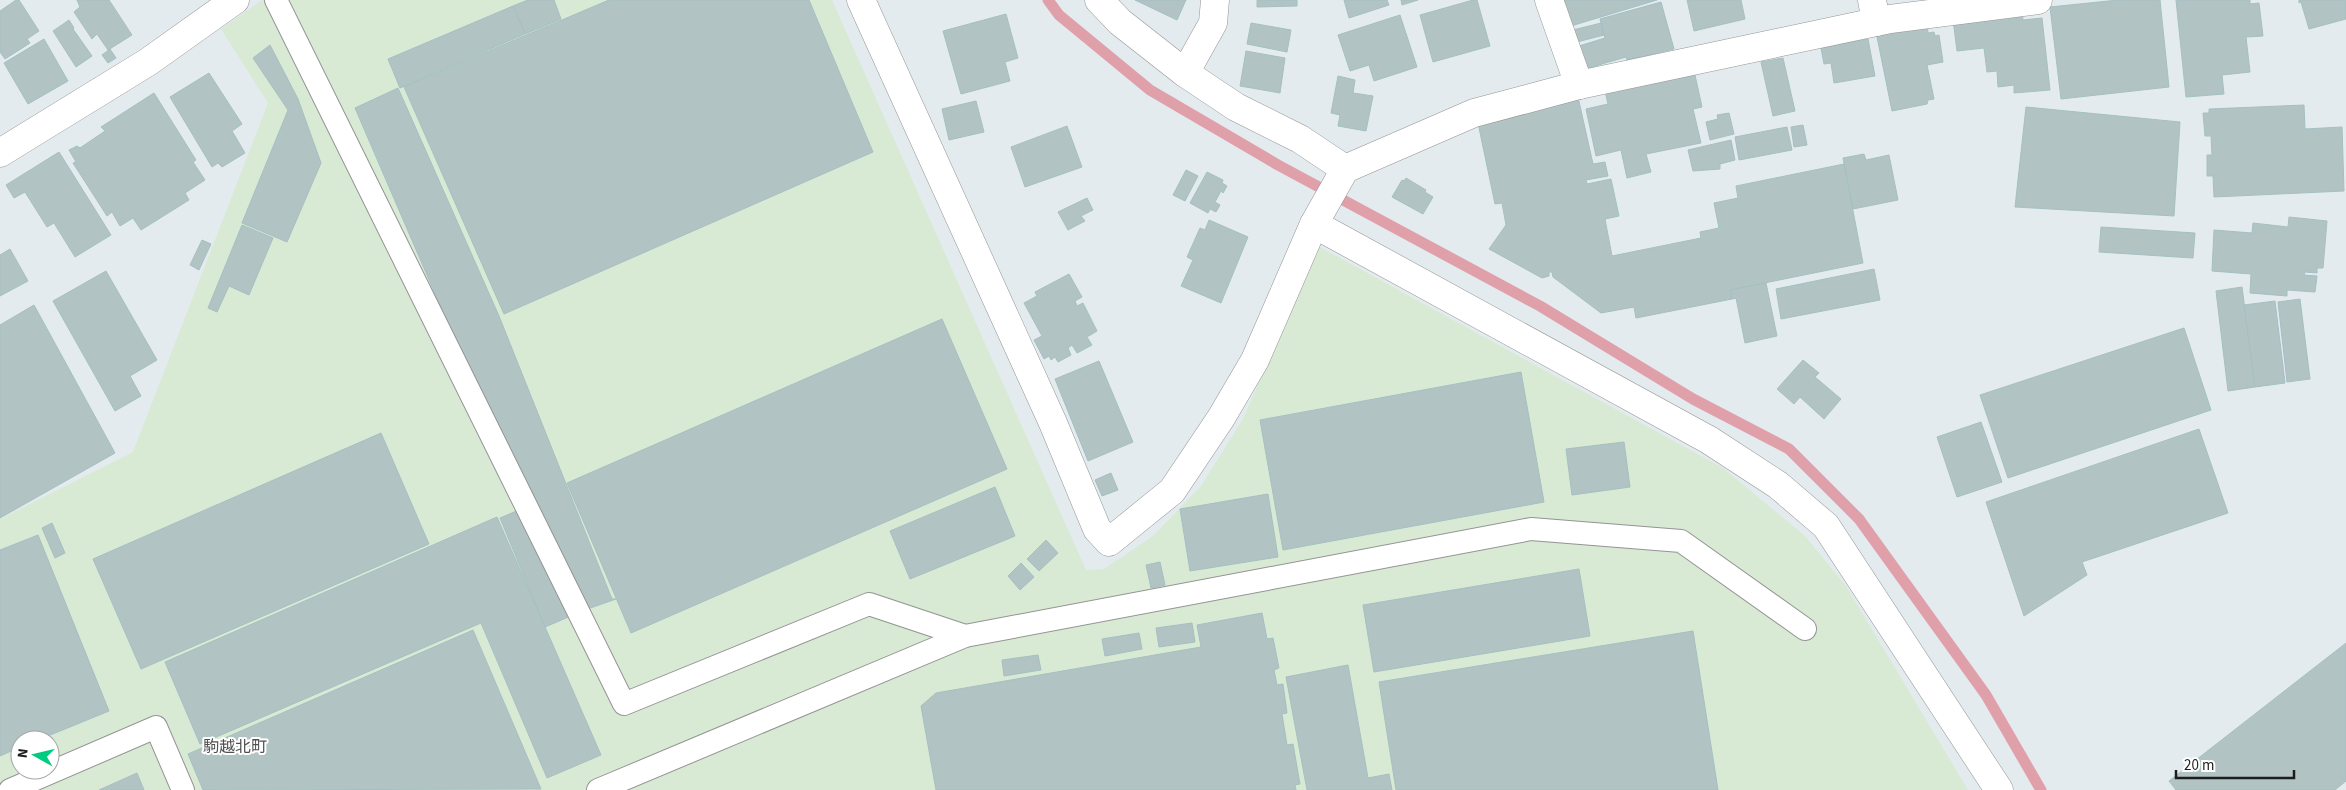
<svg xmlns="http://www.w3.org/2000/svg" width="2346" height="790" font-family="'Source Sans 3','Noto Sans JP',sans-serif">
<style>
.industrial{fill:#d8e9d4;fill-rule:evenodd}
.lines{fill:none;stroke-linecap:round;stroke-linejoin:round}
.stream{stroke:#e0a0a9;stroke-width:11}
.building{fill:#b2c3c4;stroke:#a4c0c2}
.service-casing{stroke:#949494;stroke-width:24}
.minor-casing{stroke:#949494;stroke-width:29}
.service{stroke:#fff;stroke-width:22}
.minor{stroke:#fff;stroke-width:28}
.labels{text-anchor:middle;stroke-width:4;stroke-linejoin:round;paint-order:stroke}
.quarter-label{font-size:16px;fill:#505050;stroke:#fff}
</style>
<rect width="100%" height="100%" fill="#e3ebef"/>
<path class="industrial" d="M262,0H832L1086,570L1104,569L1153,536L1201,486L1243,419L1318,246L1723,468L1805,536L1846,586L1968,790H0V519L133,452L268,103L221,29ZM20,740H50V770H20Z"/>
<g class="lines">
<path class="stream" d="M1048,0L1059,15L1150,90L1278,165L1540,306L1693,399L1789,449L1859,519L1986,695L2041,790"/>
</g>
<g class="building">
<path d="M16,0H19L39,31L27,39L30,43L5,59L0,52V11Z"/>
<path d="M109,0L132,35L108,50L97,34L92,39L74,12L80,7L77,0Z"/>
<path d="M528,0H554L561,19L525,34L513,6Z"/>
<path d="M609,0H809L873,152L504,314L404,87Z"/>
<path d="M1135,0H1186L1177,20Z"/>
<path d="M1257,0H1297V6L1257,7Z"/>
<path d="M1344,0H1387L1389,5L1349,18Z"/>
<path d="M1401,0H1418L1402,5Z"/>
<path d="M1473,0H1477L1490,46L1433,62L1420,15Z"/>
<path d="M1563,0H1657L1571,26Z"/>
<path d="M1687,0H1741L1745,19L1694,31Z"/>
<path d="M2118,0H2160L2169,87L2061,99L2050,7Z"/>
<path d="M2176,0H2250V4L2259,3L2263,36L2246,37L2250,72L2222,75L2224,94L2186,97Z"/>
<path d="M2299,0H2346V19L2309,29L2301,2L2299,3Z"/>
<path d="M1661,2L1674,49L1627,60L1626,57L1585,69L1579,46L1605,38L1600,19Z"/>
<path d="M513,6L525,34L400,88L388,59Z"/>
<path d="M2022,12L2023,20L2042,18L2050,90L2014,93V85L1998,87L1997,71L1987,72L1984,48L1957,51L1953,19Z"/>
<path d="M1006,14L1018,58L1005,62L1010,81L961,94L943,31Z"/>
<path d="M1400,15L1417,67L1374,81L1369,65L1350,71L1338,35Z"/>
<path d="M69,20L74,28L73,29L92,56L76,67L53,31Z"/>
<path d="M1251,23L1291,30L1287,52L1247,44Z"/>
<path d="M1601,23L1604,35L1577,42L1573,30Z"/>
<path d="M1927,23L1928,33L1934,32L1935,36L1939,35L1943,62L1927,65L1934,99L1928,100L1927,104L1892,111L1876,32Z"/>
<path d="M44,39L68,81L28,104L4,63Z"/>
<path d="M1868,39L1875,76L1834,83L1831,63L1824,64L1821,48Z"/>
<path d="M270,45L298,99L321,163L287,242L242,223L288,110L253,58Z"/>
<path d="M110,49L116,58L108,63L102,55Z"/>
<path d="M1246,51L1285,58L1280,93L1240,86Z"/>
<path d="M1783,58L1795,111L1773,116L1761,62Z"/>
<path d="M209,73L242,124L232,131L245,153L222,167L218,163L212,167L170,97Z"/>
<path d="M1685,73L1686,77L1695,75L1702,107L1693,109L1701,143L1646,154L1651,172L1627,178L1621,150L1596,156L1586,109L1608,104L1605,91Z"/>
<path d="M1338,76L1355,80L1353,93L1373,96L1366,131L1338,126L1340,115L1331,113Z"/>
<path d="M398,88L499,316L612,599H616L573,614L355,108Z"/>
<path d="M154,93L196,160L193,162L205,180L185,193L189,200L141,230L133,218L120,226L112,212L107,216L73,163L76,162L69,150L77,146L80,148L105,131L101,127Z"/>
<path d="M1578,97L1593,164L1605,162L1608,176L1586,180L1587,184L1611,179L1619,216L1605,219L1612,256L1701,238L1700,232L1719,228L1714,203L1738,198L1736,186L1844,164L1863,263L1730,290L1732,299L1636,318L1634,307L1601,313L1553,277L1552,272H1549V276L1542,278L1489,249L1506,225L1502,203L1495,204L1478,123Z"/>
<path d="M976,101L984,132L949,140L942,109Z"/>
<path d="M2304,105L2305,129L2342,127L2344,191L2214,197L2213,176H2207V155H2212L2211,136H2205L2203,113H2209V109Z"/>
<path d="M2026,107L2180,122L2174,216L2015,207Z"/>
<path d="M1729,113L1734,134L1710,140L1706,122L1718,119L1717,115Z"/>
<path d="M1803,125L1807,145L1794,147L1791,127Z"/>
<path d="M1067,126L1082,167L1025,187L1011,147Z"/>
<path d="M1787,127L1792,150L1739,160L1735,137Z"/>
<path d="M1731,140L1735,160L1720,164V169L1693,171L1688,150Z"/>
<path d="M59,152L111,235L75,257L54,223L47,227L25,192L14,198L6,185Z"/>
<path d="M1864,154L1866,160L1889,155L1898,200L1853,209L1843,158Z"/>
<path d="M1186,170L1198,176L1185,201L1173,195Z"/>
<path d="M1207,172L1223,180L1222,183L1227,186L1223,193L1221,191L1215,202L1220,205L1216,212L1210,209L1208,213L1190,203Z"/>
<path d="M1406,178L1426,190L1425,192L1433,197L1423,214L1392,197L1402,180L1404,181Z"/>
<path d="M1087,198L1093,210L1081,216L1085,221L1068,230L1058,212Z"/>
<path d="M2289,217L2327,221L2323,268H2317V273L2305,272L2304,275L2317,276L2315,292L2287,290V296L2250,293L2251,274L2212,271L2214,230L2252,233L2253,223L2288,227Z"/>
<path d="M1209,220L1248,237L1221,303L1181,286L1193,260L1187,257L1200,228L1205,230Z"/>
<path d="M242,225L273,238L249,295L229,286L217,312L208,308Z"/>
<path d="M2101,227L2195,233L2193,258L2099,252Z"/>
<path d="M202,240L211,244L199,270L190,265Z"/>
<path d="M10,249L28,281L0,296V255Z"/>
<path d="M1874,269L1880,300L1781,319L1776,289Z"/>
<path d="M106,271L157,360L130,376L141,396L115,411L53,301Z"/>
<path d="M1069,274L1082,297L1075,301L1077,306L1083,303L1097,331L1087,337L1092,345L1077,353L1072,345L1068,348L1071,355L1058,362L1055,357L1051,360L1049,356L1044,359L1034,340L1042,336L1024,303L1037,296L1035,292Z"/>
<path d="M1766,283L1777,336L1745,343L1736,298L1732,299L1730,290Z"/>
<path d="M2242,287L2255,387L2228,391L2216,291Z"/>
<path d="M2300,299L2310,379L2287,382L2278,302Z"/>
<path d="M2275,301L2285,383L2255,387L2244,305Z"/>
<path d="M34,305L115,453L0,518V325Z"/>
<path d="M942,319L1007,469L631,633L567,483Z"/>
<path d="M2184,328L2211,410L2008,478L1980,395Z"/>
<path d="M1803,360L1819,373L1815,377L1841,399L1824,419L1800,397L1794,404L1777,389Z"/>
<path d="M1099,361L1133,442L1088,461L1055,379Z"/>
<path d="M1521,372L1544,502L1283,550L1260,420Z"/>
<path d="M1981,422L2002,482L1957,497L1937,437Z"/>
<path d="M2199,429L2228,513L2082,562L2087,575L2024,616L1986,502Z"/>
<path d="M381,433L429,544L141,669L93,559Z"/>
<path d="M1624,442L1630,487L1572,495L1566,449Z"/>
<path d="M1111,473L1118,490L1102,496L1095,480Z"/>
<path d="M995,487L1015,536L910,579L890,531Z"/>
<path d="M1268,494L1278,557L1190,571L1180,509Z"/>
<path d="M526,507L571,616L545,627L500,518Z"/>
<path d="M497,517L601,755L547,778L481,623L200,744L165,662Z"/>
<path d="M52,523L65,553L55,558L42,528Z"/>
<path d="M38,535L109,711L38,740H20V747L0,756V550Z"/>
<path d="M1046,540L1058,553L1039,571L1027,559Z"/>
<path d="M1160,562L1165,585L1151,588L1146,565Z"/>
<path d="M1021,563L1034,577L1020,590L1008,576Z"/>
<path d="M1579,569L1590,636L1374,672L1363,605Z"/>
<path d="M1262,613L1267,639L1273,638L1279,668L1274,670L1277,685L1283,684L1287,713L1282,714L1287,745L1293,744L1300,784L1295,785L1296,790H936L921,706L936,693L1201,647L1197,625Z"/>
<path d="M1192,623L1195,642L1159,647L1156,628Z"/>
<path d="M473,630L541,789L203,790L188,754Z"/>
<path d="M1693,631L1718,790H1396L1379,682Z"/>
<path d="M1139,633L1142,649L1105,656L1102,639Z"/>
<path d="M2346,643V781L2335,790H2176L2169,781Z"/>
<path d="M1038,655L1041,670L1004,676L1002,660Z"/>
<path d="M1348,665L1368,778L1389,774L1392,790H1307L1286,677Z"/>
<path d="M137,773L144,790H99Z"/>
</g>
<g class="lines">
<g class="service-casing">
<g id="service">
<path d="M276,0L624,704L869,604L965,636"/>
<path d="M10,790L156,727L183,790"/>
<path d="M598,790L965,636L1531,529L1681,541L1805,629"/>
</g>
</g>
<g class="minor-casing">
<g id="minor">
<path d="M861,0L1053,423L1097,529L1109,542L1172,491L1221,418L1255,360L1314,224L1345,169L1474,113L1579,85L1890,19L2038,0"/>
<path d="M1099,0L1120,22L1185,73L1236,107L1300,139L1345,169"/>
<path d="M1549,0L1579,85"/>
<path d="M1872,0L1876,22"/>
<path d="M1185,73L1213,23L1215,0"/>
<path d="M0,153L148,62L235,0"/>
<path d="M1314,224L1709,440L1778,485L1826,526L1999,790"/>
</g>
</g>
<use href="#service" class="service"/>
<use href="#minor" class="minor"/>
</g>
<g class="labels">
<g class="quarter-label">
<text x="235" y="752">駒越北町</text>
</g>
</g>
<g transform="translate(35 755) rotate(278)"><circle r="24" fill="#ffffff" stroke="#a5a5a5"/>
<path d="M0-4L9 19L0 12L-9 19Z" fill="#00cb81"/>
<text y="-8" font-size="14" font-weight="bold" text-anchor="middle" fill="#1d1d1d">N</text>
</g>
<path d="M2176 770v8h118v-8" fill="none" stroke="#1d1d1d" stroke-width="2.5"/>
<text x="2184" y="770" font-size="15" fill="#1d1d1d" stroke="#ffffff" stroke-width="4" paint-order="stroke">20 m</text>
</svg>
